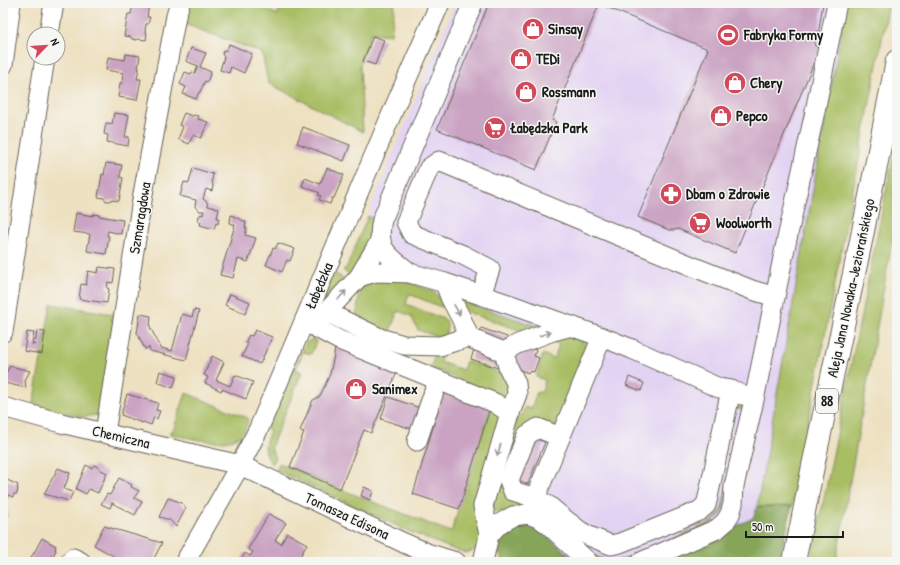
<svg xmlns="http://www.w3.org/2000/svg" width="900" height="565" font-family="'Patrick Hand',sans-serif">
<style>
.built{fill:#e3d3f3}
.green{fill:#a9be63;stroke:#626d40}
.forest{fill:#86a559;stroke:#51603a}
.building{fill:#caa3c3}
.lines{fill:none;stroke-linecap:round;stroke-linejoin:round}
.minor-casing{stroke:#666156;stroke-width:21}
.major-casing{stroke:#666156;stroke-width:24}
.minor{stroke:#fff;stroke-width:19}
.major{stroke:#fff;stroke-width:22}
.oneway{stroke:#999}
.labels{text-anchor:middle;stroke-width:3;stroke-linejoin:round;paint-order:stroke}
.shield{fill:#f6f6f2;stroke:#5d5d5c;stroke-width:1}
.shield-label{font-size:14px;font-weight:bold;fill:#1c1c1c}
.poi-label{font-size:15px;font-weight:bold;fill:#1c1c1c;stroke:#f6f6f2;text-anchor:start}
.street-label{font-size:15px;fill:#1c1c1c;stroke:#f6f6f2}
</style>
<rect width="100%" height="100%" fill="#f6f6f2"/>
<filter id="ink" filterUnits="userSpaceOnUse"><feTurbulence type="fractalNoise" baseFrequency=".025" numOctaves="2"/><feDisplacementMap in="SourceGraphic" scale="8" xChannelSelector="R" yChannelSelector="G"/><feConvolveMatrix kernelMatrix="1 2 1 2 8 2 1 2 1" color-interpolation-filters="sRGB"/></filter>
<filter id="wash" filterUnits="userSpaceOnUse"><feTurbulence type="fractalNoise" baseFrequency=".012" numOctaves="4" result="noise"/><feDisplacementMap in="SourceGraphic" scale="16" xChannelSelector="R" yChannelSelector="G"/><feGaussianBlur stdDeviation="0.9" result="paint"/><feColorMatrix in="noise" values="0 0 0 0 0 0 0 0 0 0 0 0 0 0 0 0 0 1.4 0 .05"/><feComposite in="paint" operator="in"/></filter>
<g filter="url(#wash)">
<rect width="100%" height="100%" fill="#eee1c1"/>
<path class="built" d="M455,3H846L757,507L753,518L662,562H577L525,525L517,526L522,507L515,498L524,429L559,425V335L403,280L347,266Z"/>
<g class="green">
<path d="M188,3H252L278,15L279,3H395L391,35L371,33L360,64L363,132L268,83L262,53L179,22Z"/>
<path d="M846,3H889L792,506L757,507Z"/>
<path d="M897,137V212L836,562H810L826,489Z"/>
<path d="M368,216L375,220L373,241L352,278L343,270L347,266Z"/>
<path d="M332,272L341,277L346,284L315,317Z"/>
<path d="M377,279L403,280L435,292L445,306L441,307L409,294L406,304L446,320C449,326 446,333 444,339L418,330L411,316L398,311L389,333L356,319L360,289Z"/>
<path d="M458,300L540,327L525,332L472,314L467,312Z"/>
<path d="M51,304L119,315L103,414L82,417L33,404Z"/>
<path d="M568,336L586,343L589,350L559,425L554,427L542,423L504,474L539,508L594,555L605,560L614,561L629,558L709,523C715,519 719,514 722,508L743,410L733,408L735,402L741,403L744,408L722,513L708,526L629,560L621,562H604L595,559L575,541L504,512H496L492,509L516,418L522,414L525,407L531,409L537,392H542L545,380L536,377L543,354L554,359L559,344L546,339Z"/>
<path d="M313,339L315,340L316,342L311,354L303,352L296,369L302,372L271,447L275,459L271,464C263,448 264,446 270,430L266,428L305,345L307,342Z"/>
<path d="M443,353L440,362L463,370L466,361C477,365 499,369 506,379C510,385 508,395 508,403L431,367L435,354Z"/>
<path d="M186,393L248,418C246,455 192,438 170,434V431H173Z"/>
<path d="M491,405L497,412L501,431L486,538L477,549L466,553L455,550L408,531L276,470L279,463L340,489L451,532Z"/>
</g>
<g class="forest">
<path d="M792,506L779,562H662L753,518L757,507Z"/>
<path d="M525,525C545,532 561,548 577,562H504L498,553C501,532 504,527 525,525Z"/>
</g>
<g id="blocks">
<g class="building">
<path d="M133,3L149,5L147,17H150L148,24H146L145,32L147,33L146,40L138,39L136,40L132,39L131,37L124,36L128,14H131Z"/>
<path d="M489,3H823L818,35L814,45L820,48L735,253L678,229L675,230H669L638,217L708,49L599,4L552,120L556,122L536,170L437,129Z"/>
<path d="M373,36L384,40L375,65L363,61Z"/>
<path d="M229,44L252,54L244,73L231,67L229,73L220,70L224,57L222,54L223,51L225,50H227Z"/>
<path d="M191,48L206,53L200,67L211,72L207,82L205,81L200,92H199L196,99L183,94L186,87L180,84L185,72L191,74L192,72L195,73L198,66L186,61Z"/>
<path d="M126,54L140,56L138,68H139L137,79H141L137,100L118,97L120,83H122L123,73L106,70L108,57L125,60Z"/>
<path d="M114,113L129,115L125,137H129L128,146L107,142L108,135L104,134L106,123L112,124Z"/>
<path d="M184,113L192,116L194,115L198,116V119L208,122L201,138L193,135L189,144L178,139L183,127L179,125Z"/>
<path d="M303,127L350,145L344,161L297,143Z"/>
<path d="M106,163L122,165L120,177L123,178L119,201L111,200L109,201H106L104,198L98,197L102,174L104,175Z"/>
<path d="M193,168L213,174L212,180L213,186L212,191L206,189L203,199L207,202L208,206L219,209L217,218H219L218,224L216,223L214,229L200,225L201,222H199L198,220L199,216L201,214L203,215L204,211H200L196,208L195,206L196,200L180,196L184,182L189,183Z"/>
<path d="M327,168L344,175L334,198H332L330,204L319,200L321,196L318,195L320,193L302,186L305,178L320,184Z"/>
<path d="M76,213L93,216V214L99,215V216L123,220L121,234L108,231L107,236H109L106,254L87,251L90,234L73,232Z"/>
<path d="M231,215L246,222L245,228H247L245,235L256,238L248,262L238,259L233,278L220,275L235,225L230,223Z"/>
<path d="M278,243L295,249L290,261L287,260L282,272L266,265L273,248L275,249Z"/>
<path d="M99,267L115,269L113,283L108,282L107,288L109,289L107,303L79,299L81,284L86,285L88,271L98,273Z"/>
<path d="M230,294L250,302L245,314L225,305Z"/>
<path d="M194,310L199,311L186,360L150,351L149,347L145,349L137,333L140,314L151,316L150,327L161,348L172,351L182,314L192,317Z"/>
<path d="M481,328L507,337L506,340L536,350L534,356L539,358L534,372L529,371V373L500,364L498,368L471,359Z"/>
<path d="M255,330L272,337L260,364L242,356L248,344L245,343L249,335L252,336Z"/>
<path d="M37,331L45,332L42,354L24,351L27,332L34,333L32,344L35,345Z"/>
<path d="M335,346L397,372L371,433L364,430L340,489L290,467L304,432L300,431L311,404L313,400L319,397L321,394L330,374L334,355Z"/>
<path d="M212,356L224,362L216,380L230,386L235,375L253,382L246,399L222,389L221,391L205,383L208,377L204,375Z"/>
<path d="M10,366L30,371L25,380L26,388L5,383V375Z"/>
<path d="M160,371L177,376L173,388L157,382Z"/>
<path d="M629,377L644,383L641,391L626,385Z"/>
<path d="M444,391L491,405L459,509L413,494Z"/>
<path d="M127,394L158,403L156,410L160,411L157,419L154,417L151,425L143,422L142,423L121,415Z"/>
<path d="M388,397L423,409L415,430L381,419Z"/>
<path d="M534,438L545,442L528,484L516,479Z"/>
<path d="M86,465L92,468L94,465L100,468L99,469L107,473L98,493L89,489L86,494L76,489Z"/>
<path d="M58,468L70,473L64,489L73,492L69,501L44,494Z"/>
<path d="M3,471L7,480L18,485L17,488H18L17,494H14L13,497L8,495L5,508L8,509L6,513H8L7,518L3,516Z"/>
<path d="M119,478L132,485L131,487L139,491L134,498L142,502L135,515L112,503L110,508L101,504L107,494L110,495Z"/>
<path d="M364,487L373,491L370,500L361,496Z"/>
<path d="M168,498L180,502L186,508L176,527L170,520L159,517Z"/>
<path d="M269,514L286,523L275,540L281,544L287,533L307,544L297,562H244L241,560L245,553L250,556L253,552L248,549Z"/>
<path d="M104,526L162,543L152,562H124L94,545Z"/>
<path d="M42,538L56,546L55,549L56,550L53,556L52,555L48,562H28L35,551Z"/>
</g>
</g>
</g>
<g filter="url(#ink)">
<use href="#blocks" fill-opacity="0" stroke="#666156" stroke-width="1"/>
<g class="lines">
<g class="minor-casing">
<g id="minor">
<path d="M49,34L54,3"/>
<path d="M3,65L11,3"/>
<path d="M410,273C389,256 375,250 382,220L473,3"/>
<path d="M359,277L376,272L410,273L445,283L511,305L602,337L632,349L719,388L731,390L742,395"/>
<path d="M445,283L450,297L461,318L469,337L477,341L504,352"/>
<path d="M481,295L490,269L463,255L412,234L406,222L429,168L439,161L699,269L752,290L775,297"/>
<path d="M326,312L380,338L404,345L440,346L469,337"/>
<path d="M318,321L359,277L380,241"/>
<path d="M313,326L339,340L495,403L510,413"/>
<path d="M3,332L45,58"/>
<path d="M602,337L535,498L549,506L562,517L580,531L589,536L611,545L620,543L699,511L706,505L708,497L731,390"/>
<path d="M504,352L518,344L553,331L572,326"/>
<path d="M3,407L61,423L240,465L404,543L427,553L456,562"/>
<path d="M105,433L143,194L176,16L180,3"/>
<path d="M417,441L438,380"/>
<path d="M535,498L513,491L509,480L527,435L538,428L560,437"/>
<path d="M489,535L483,506L510,413L517,394L516,383L508,367L504,352"/>
<path d="M70,562L73,558L81,562"/>
<path d="M185,562L240,465L259,428L395,106L440,3"/>
<path d="M483,562L489,535L499,524L513,516L528,514L539,518L549,525L588,562"/>
<path d="M641,562L717,529L725,522L730,514L733,504L734,486L754,400L785,248L814,116L837,3"/>
</g>
</g>
<g class="major-casing">
<path id="major" d="M794,562L813,466L861,241L897,61"/>
</g>
<use href="#minor" class="minor"/>
<use href="#major" class="major"/>
</g>
<defs><path id="oneway-shaft" d="M-6 0H5M1.5-3L5.5 0L1.5 3" fill="none" stroke-width="1.6" stroke-linecap="round" stroke-linejoin="round"/></defs>
<g class="oneway">
<use href="#oneway-shaft" transform="translate(342 295) rotate(-48)"/>
<use href="#oneway-shaft" transform="translate(457 310) rotate(61)"/>
<use href="#oneway-shaft" transform="translate(545 334) rotate(-20)"/>
<use href="#oneway-shaft" transform="translate(499 450) rotate(106)"/>
</g>
</g>
<defs>
<g id="shop-disc" transform="scale(1.15)"><circle r="9.5" fill="#d1495b" stroke="#f6f6f2"/><path d="M-5-2.5h2.3a2.7 3.5 0 0 1 5.4 0H5L5.5 6h-11ZM-1.5-2.5h3a1.5 2.3 0 0 0-3 0Z" fill="#fff"/></g>
<g id="stadium-disc" transform="scale(1.15)"><circle r="9.5" fill="#d1495b" stroke="#f6f6f2"/><path d="M0-5a6.5 5 0 1 0 0 10a6.5 5 0 1 0 0-10ZM-3.5-1.8h7v3.6h-7Z" fill="#fff"/></g>
<g id="supermarket-disc" transform="scale(1.15)"><circle r="9.5" fill="#d1495b" stroke="#f6f6f2"/><path d="M-6-5.5h2.5l.6 2H6L4.5 2H-2.5L-4.4-4H-6ZM-1.5 3.2a1.3 1.3 0 1 0 .1 0ZM3 3.2a1.3 1.3 0 1 0 .1 0Z" fill="#fff"/></g>
<g id="pharmacy-disc" transform="scale(1.15)"><circle r="9.5" fill="#d1495b" stroke="#f6f6f2"/><path d="M-2-6h4v4h4v4h-4v4h-4v-4h-4v-4h4Z" fill="#fff"/></g>
</defs>
<g fill-rule="evenodd">
<use href="#shop-disc" x="533" y="29"/>
<use href="#stadium-disc" x="728" y="35"/>
<use href="#shop-disc" x="521" y="59"/>
<use href="#shop-disc" x="735" y="83"/>
<use href="#shop-disc" x="526" y="92"/>
<use href="#shop-disc" x="721" y="116"/>
<use href="#supermarket-disc" x="495" y="128"/>
<use href="#pharmacy-disc" x="671" y="194"/>
<use href="#supermarket-disc" x="700" y="223"/>
<use href="#shop-disc" x="356" y="389"/>
</g>
<g class="labels">
<rect class="shield" x="816" y="389" width="22" height="24" rx="3"/>
<g class="shield-label">
<text x="827" y="406">88</text>
</g>
<g class="poi-label">
<text x="548" y="34">Sinsay</text>
<text x="744" y="40">Fabryka Formy</text>
<text x="536" y="64">TEDi</text>
<text x="750" y="88">Chery</text>
<text x="542" y="97">Rossmann</text>
<text x="736" y="121">Pepco</text>
<text x="510" y="133">Łabędzka Park</text>
<text x="686" y="199">Dbam o Zdrowie</text>
<text x="716" y="228">Woolworth</text>
<text x="372" y="394">Sanimex</text>
</g>
<g class="street-label">
<text transform="translate(140 218) rotate(-81)" y="5">Szmaragdowa</text>
<text transform="translate(319 286) rotate(-67)" y="5">Łabędzka</text>
<text transform="translate(851 288) rotate(-78)" y="5">Aleja Jana Nowaka-Jeziorańskiego</text>
<text transform="translate(121 437) rotate(13)" y="5">Chemiczna</text>
<text transform="translate(347 516) rotate(25)" y="5">Tomasza Edisona</text>
</g>
</g>
<rect width="900" height="565" fill="none" stroke="#f6f6f2" stroke-width="16"/>
<g transform="translate(46 46) rotate(65)"><circle r="19" fill="#f6f6f2" stroke="#9f9f9c"/>
<path d="M0-3L7 15L0 10L-7 15Z" fill="#d1495b"/>
<text y="-6" font-size="11" font-weight="bold" text-anchor="middle" fill="#1c1c1c">N</text>
</g>
<path d="M746 531v6h97v-6" fill="none" stroke="#1c1c1c" stroke-width="2"/>
<text x="752" y="531" font-size="12" fill="#1c1c1c" stroke="#f6f6f2" stroke-width="3" paint-order="stroke">50 m</text>
</svg>
